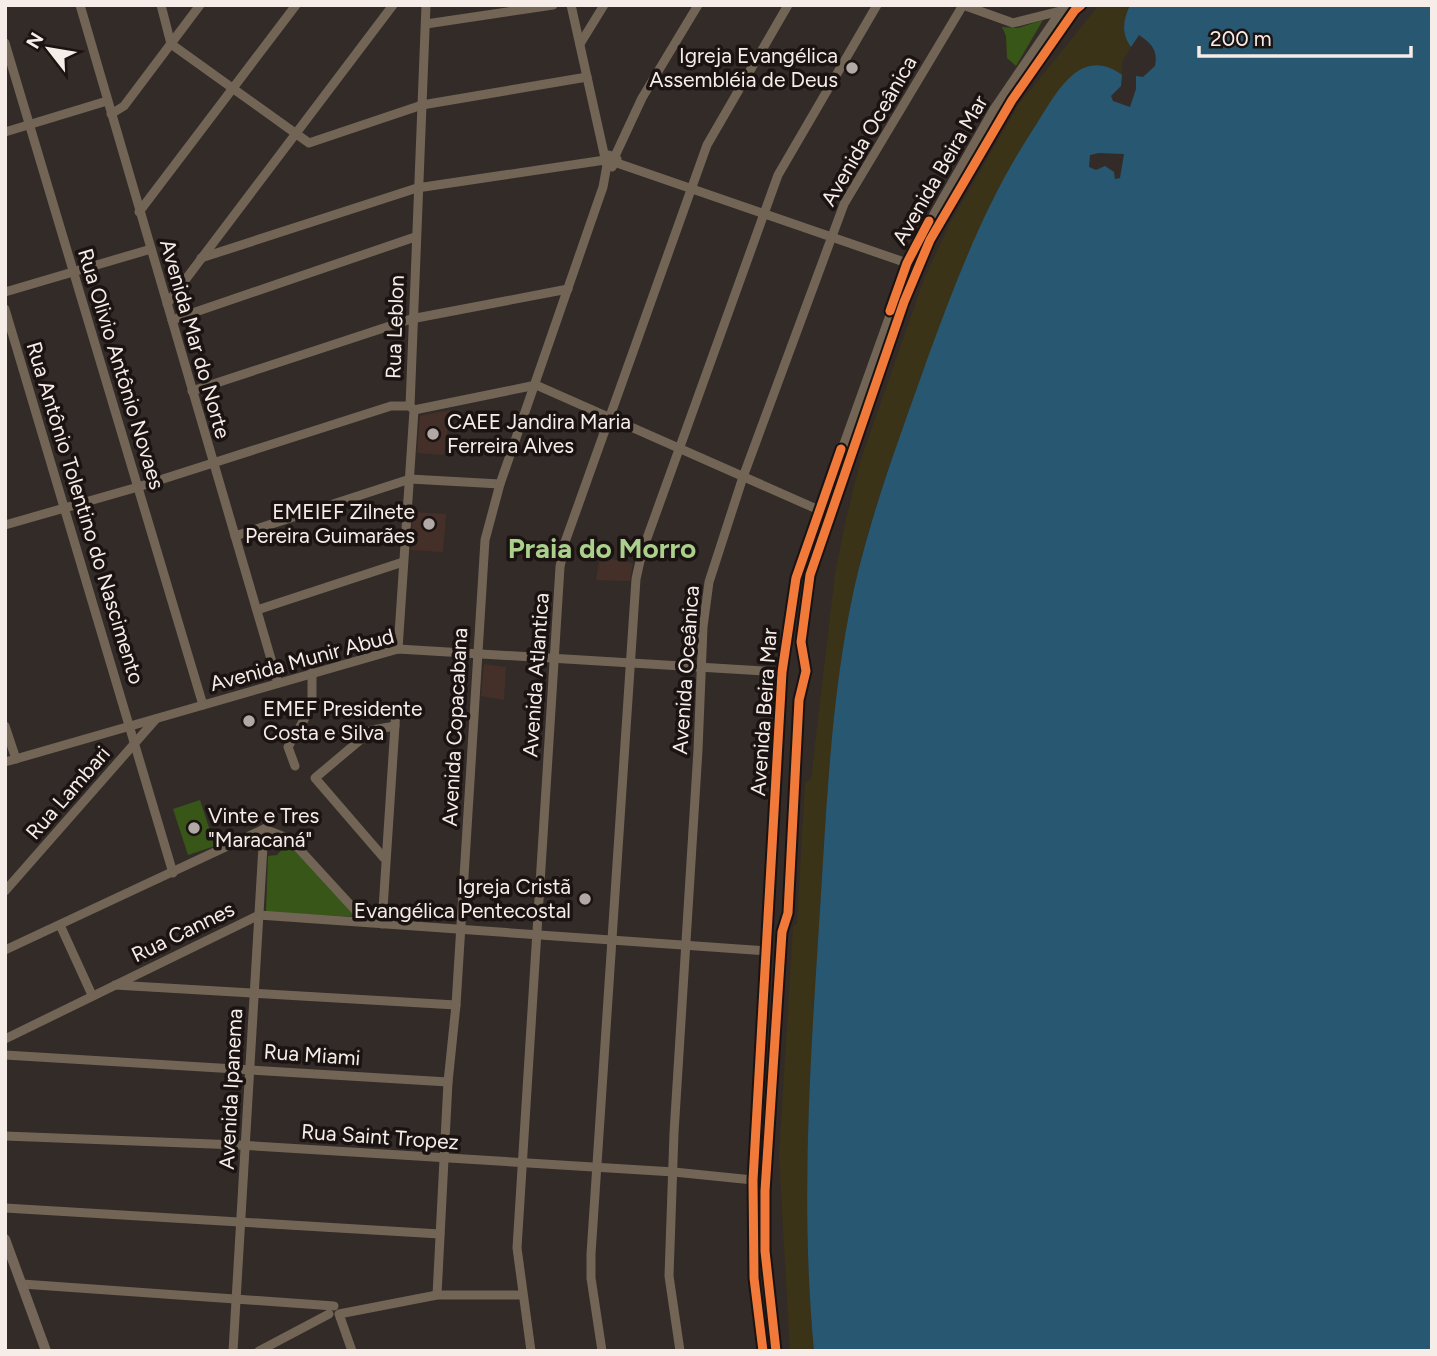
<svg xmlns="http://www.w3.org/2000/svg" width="1437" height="1356" font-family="Figtree,sans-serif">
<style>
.built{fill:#443028}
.green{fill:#385618}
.sand{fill:#3b3317}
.water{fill:#285871;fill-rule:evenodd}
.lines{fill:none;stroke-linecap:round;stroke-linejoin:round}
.minor{stroke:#726556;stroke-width:9}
.major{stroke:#746658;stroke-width:10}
.cycleway-casing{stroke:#1a1311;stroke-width:13}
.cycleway{stroke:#f17a3a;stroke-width:9}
.poi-dot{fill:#b2a8a5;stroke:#1a1311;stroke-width:2.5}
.labels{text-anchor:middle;stroke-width:7;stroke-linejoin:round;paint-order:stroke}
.poi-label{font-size:21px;fill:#f6ece8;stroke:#1a1311;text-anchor:end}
.street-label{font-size:21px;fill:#f6ece8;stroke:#1a1311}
.district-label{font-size:28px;font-weight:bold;fill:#aad08c;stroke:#1a1311}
</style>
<rect width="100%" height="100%" fill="#332b28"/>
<g class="built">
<path d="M450,410L444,455L417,453L420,416Z"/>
<path d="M413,512L446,514L443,552L411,550Z"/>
<path d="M600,557L633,563L630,581L596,580Z"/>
<path d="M484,664L506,667L504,700L481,696Z"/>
</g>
<g class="green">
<path d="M1043,20L1016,66L1007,58L1006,36L1002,27L1018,28Z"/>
<path d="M200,800L215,846L188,855L173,809Z"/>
<path d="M288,842L357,917L266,912L268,856L277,855Z"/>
</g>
<path class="sand" d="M1099,5H1130C1123,20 1121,34 1131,47L1122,62V75C1079,43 1053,100 1032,131C986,202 957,279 928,358C901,434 871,510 854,589C829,705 826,824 818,942C809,1079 801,1213 814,1351H790L779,1157L793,926L797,923L805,783L811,779L835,574L846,519L860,462L924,279L949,225L1019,104Z"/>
<path class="water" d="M1130,5H1432V1351H814C801,1213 809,1079 818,941C826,824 829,704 854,589C872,509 901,434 928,357C957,278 986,202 1032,131C1054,98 1078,43 1122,75L1121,86L1111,96L1113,101L1130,107L1136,89V76L1143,77L1155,66C1158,50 1152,44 1139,35L1131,47C1121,34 1123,20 1130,5ZM1099,153L1124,154L1120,178L1115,179L1114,172L1105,166L1096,170L1089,167L1090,155Z"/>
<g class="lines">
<g class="minor">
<path d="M80,5L278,683"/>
<path d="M161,5L171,44L309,143L422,105L587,77"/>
<path d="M571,5L605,158"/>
<path d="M963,5L1013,23L1060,11"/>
<path d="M426,24L553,5"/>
<path d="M5,43L203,705"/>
<path d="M580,44L604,5"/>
<path d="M111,114L124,106L200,5"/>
<path d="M5,132L107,101"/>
<path d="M615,156L642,98L698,5"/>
<path d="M617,163L907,263"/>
<path d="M139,212L296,5"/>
<path d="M201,258L417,188L605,160L609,155L617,159L612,167L605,162"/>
<path d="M5,292L151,249"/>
<path d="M167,304L393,5"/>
<path d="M5,309L173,873"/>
<path d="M172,320L415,237"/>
<path d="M192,391L411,319L568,289"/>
<path d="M414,410L536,385L819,510"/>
<path d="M5,525L138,487L391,406H410"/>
<path d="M235,536L410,479L500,484"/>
<path d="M257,610L403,562"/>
<path d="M398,649L414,410L410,406L426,5"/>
<path d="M5,726L16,759"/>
<path d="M5,762L398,649L782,672"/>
<path d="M295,766L288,747L312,706V673"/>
<path d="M264,829L290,839L366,922"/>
<path d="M384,858L315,778L372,730L395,726"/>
<path d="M5,891L156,719"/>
<path d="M382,924L396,710"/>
<path d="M60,925L92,995"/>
<path d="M5,950L264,829"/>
<path d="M115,985L456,1005"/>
<path d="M5,1039L259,915L767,951"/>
<path d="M5,1055L448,1082"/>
<path d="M5,1136L238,1145L674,1172L753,1180"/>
<path d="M5,1208L440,1234"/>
<path d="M22,1284L334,1306"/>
<path d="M437,1295L448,1082L456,1005L485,540L500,484L603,187L607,165"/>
<path d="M233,1351L264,829"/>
<path d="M259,1351L329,1314"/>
<path d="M352,1351L339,1314L437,1295H521"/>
<path d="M531,1351L517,1248L560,567L565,542L707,145L788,5"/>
<path d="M602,1351L591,1278V1254L636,579L642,552L778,175L877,5"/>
<path d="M680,1351L669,1276L674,1133L698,750L703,627L709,582L743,477L844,204L963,5"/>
<path d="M763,1351L754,1278L753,1180L782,672L796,578L913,251L994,109L1065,5"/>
<path d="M776,1351L765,1251V1191L782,932L788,913L799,700L806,671L801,642L810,575L904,302L930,240L1012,100L1075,10L1081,5"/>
</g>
<path class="major" d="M5,1239L46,1351"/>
<g class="cycleway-casing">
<g id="cycleway">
<path d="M890,311L907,263L929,221"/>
<path d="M763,1351L754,1278L753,1180L782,672L796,578L841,449"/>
<path d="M776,1351L765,1251V1191L782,932L788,913L799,700L806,671L801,642L810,575L904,302L930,240L1012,100L1075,10L1081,5"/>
</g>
</g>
<use href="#cycleway" class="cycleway"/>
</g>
<g class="poi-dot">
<circle cx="852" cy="68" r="7"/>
<circle cx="433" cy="434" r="7"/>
<circle cx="429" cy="524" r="7"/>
<circle cx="249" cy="721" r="7"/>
<circle cx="194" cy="828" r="7"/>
<circle cx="585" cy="899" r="7"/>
</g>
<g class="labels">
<g class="poi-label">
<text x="838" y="63">Igreja Evangélica<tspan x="838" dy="24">Assembléia de Deus</tspan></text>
<text x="447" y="429" text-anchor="start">CAEE Jandira Maria<tspan x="447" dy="24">Ferreira Alves</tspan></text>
<text x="415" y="519">EMEIEF Zilnete<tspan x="415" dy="24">Pereira Guimarães</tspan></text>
<text x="263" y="716" text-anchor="start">EMEF Presidente<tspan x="263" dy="24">Costa e Silva</tspan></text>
<text x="208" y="823" text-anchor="start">Vinte e Tres<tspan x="208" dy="24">"Maracaná"</tspan></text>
<text x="571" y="894">Igreja Cristã<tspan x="571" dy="24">Evangélica Pentecostal</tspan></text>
</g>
<g class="street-label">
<text transform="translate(869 131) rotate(-60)" y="7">Avenida Oceânica</text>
<text transform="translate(940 170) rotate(-60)" y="7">Avenida Beira Mar</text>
<text transform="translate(395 327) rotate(-88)" y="7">Rua Leblon</text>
<text transform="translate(195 339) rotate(74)" y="7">Avenida Mar do Norte</text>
<text transform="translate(121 369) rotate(73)" y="7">Rua Olivio Antônio Novaes</text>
<text transform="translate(85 513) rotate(73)" y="7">Rua Antônio Tolentino do Nascimento</text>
<text transform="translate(302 660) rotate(-15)" y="7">Avenida Munir Abud</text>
<text transform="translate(686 670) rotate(-86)" y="7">Avenida Oceânica</text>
<text transform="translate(536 675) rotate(-86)" y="7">Avenida Atlantica</text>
<text transform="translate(764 712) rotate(-86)" y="7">Avenida Beira Mar</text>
<text transform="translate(455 727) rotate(-87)" y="7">Avenida Copacabana</text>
<text transform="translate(68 793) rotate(-49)" y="7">Rua Lambari</text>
<text transform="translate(183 932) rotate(-26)" y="7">Rua Cannes</text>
<text transform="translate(312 1055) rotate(4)" y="7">Rua Miami</text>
<text transform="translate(231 1089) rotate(-87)" y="7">Avenida Ipanema</text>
<text transform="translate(380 1137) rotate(4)" y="7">Rua Saint Tropez</text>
</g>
<g class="district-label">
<text x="602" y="558">Praia do Morro</text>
</g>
</g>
<rect width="1437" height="1356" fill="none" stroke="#f6ece8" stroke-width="14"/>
<g transform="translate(49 49) rotate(301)" stroke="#1a1311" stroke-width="5" paint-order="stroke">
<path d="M0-5L12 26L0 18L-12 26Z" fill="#f6ece8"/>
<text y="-10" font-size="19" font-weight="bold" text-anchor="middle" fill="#f6ece8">N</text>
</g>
<path d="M1199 46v10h212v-10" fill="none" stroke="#f6ece8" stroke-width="3.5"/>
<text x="1210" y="46" font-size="21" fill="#f6ece8" stroke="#1a1311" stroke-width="5" paint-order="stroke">200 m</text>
</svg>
